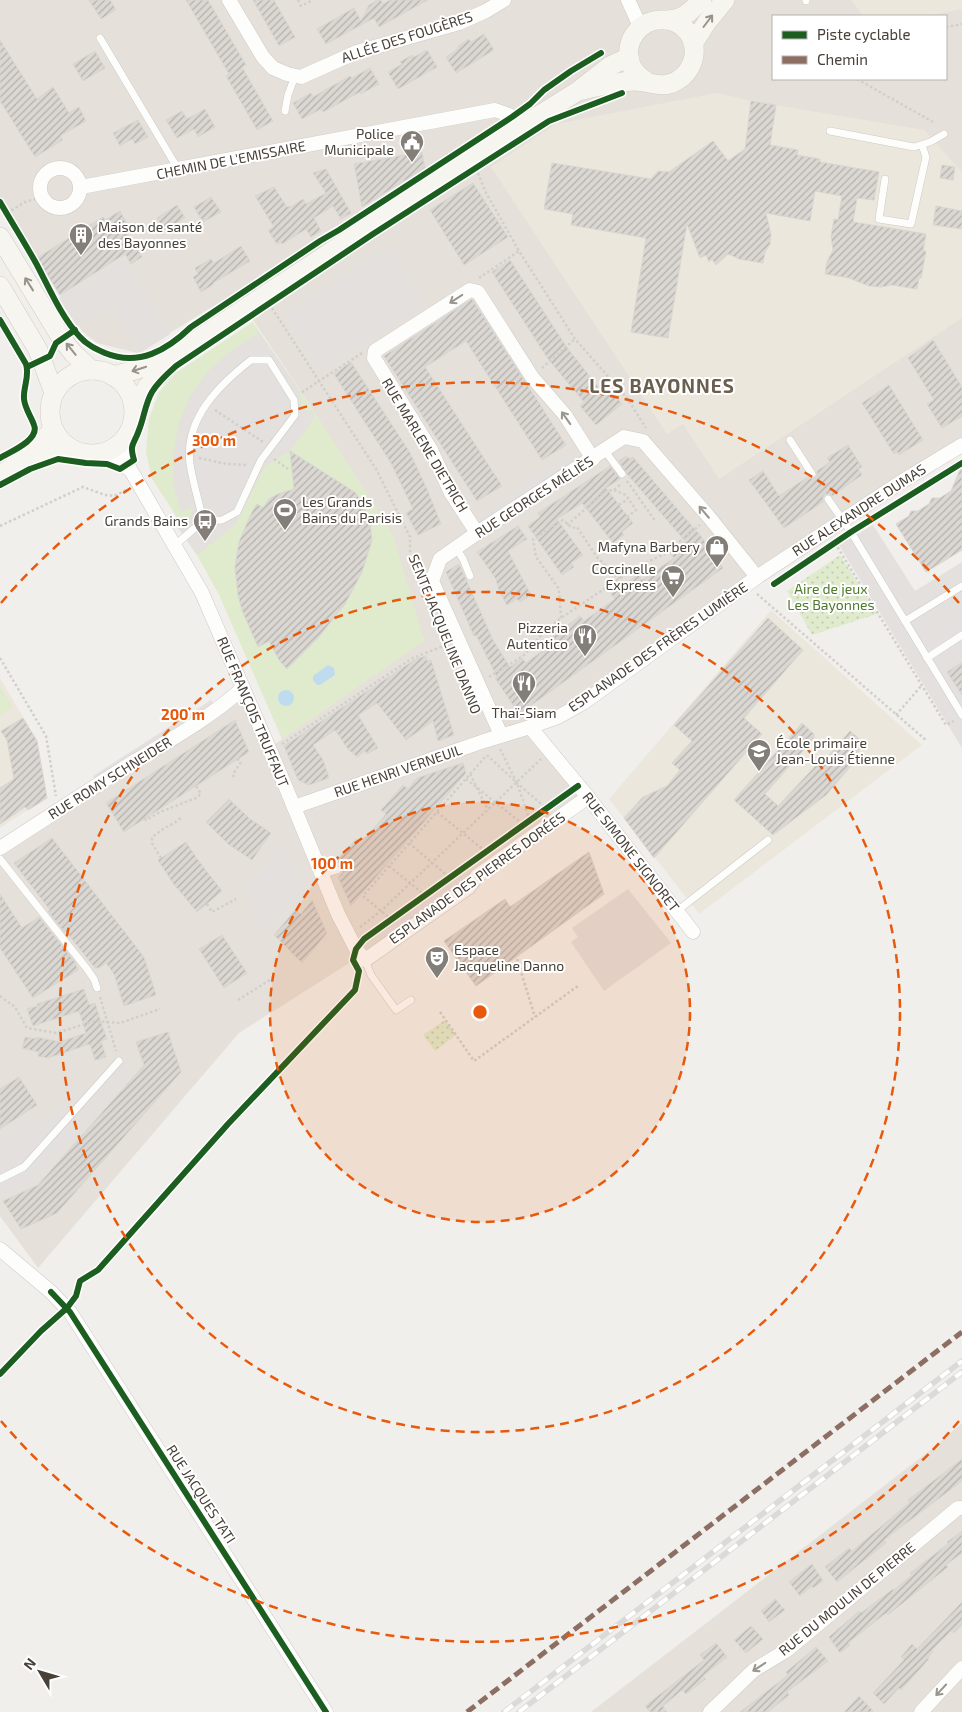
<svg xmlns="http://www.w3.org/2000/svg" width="962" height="1712" font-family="'Exo 2',sans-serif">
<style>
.residential{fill:#e5e1da;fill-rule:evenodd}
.education{fill:#ece7dc}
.grass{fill:#e0ebcd}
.park{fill:url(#park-dots)}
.parking{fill:#e3e0dd}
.water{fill:#bedcee}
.building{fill:url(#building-hatch);stroke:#d9d6d2}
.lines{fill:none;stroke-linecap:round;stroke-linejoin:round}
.lane-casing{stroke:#cdcac7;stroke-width:8}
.street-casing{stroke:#cdcac7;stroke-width:15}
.secondary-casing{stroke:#d0ccc3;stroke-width:20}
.path{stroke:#d1cfcc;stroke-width:2.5;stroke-dasharray:2.5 2.5;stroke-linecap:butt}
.lane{stroke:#fdfdfc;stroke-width:7}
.street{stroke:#fdfdfc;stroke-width:14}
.secondary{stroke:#f7f5ef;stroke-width:19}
.rail-casing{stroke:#dadad9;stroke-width:5.5}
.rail{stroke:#fff;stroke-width:4;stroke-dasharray:11;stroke-linecap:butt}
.quiet{stroke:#8d6e63;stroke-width:5;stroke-dasharray:10 5;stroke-linecap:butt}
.cycleway-casing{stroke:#fff;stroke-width:9}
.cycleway{stroke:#1b5e20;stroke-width:6}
.oneway{stroke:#97928a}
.oneway2{stroke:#999690}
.ring{fill:none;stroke:#e8590c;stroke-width:2.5;stroke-dasharray:9 6}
.labels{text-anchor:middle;stroke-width:4;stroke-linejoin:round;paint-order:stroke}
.street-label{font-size:14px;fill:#484138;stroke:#fff}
.poi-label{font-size:14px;fill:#484138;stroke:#fff;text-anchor:end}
.park-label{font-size:14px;fill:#4c792c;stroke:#fff}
.district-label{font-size:19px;font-weight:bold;letter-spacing:1px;fill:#6a5e4f;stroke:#fff}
.centre{fill:#e8590c;stroke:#fff;stroke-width:2.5}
.ring-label{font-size:15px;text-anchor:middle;font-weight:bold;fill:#e8590c;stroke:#fff;stroke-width:4;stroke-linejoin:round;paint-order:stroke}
</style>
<defs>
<pattern id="park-dots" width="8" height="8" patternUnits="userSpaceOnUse" patternTransform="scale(1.25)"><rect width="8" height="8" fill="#e0ebcd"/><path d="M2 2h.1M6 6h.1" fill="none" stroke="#c2cbb1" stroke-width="1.8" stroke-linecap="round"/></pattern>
<pattern id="building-hatch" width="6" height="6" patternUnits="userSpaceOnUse" patternTransform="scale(1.25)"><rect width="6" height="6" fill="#dbd8d4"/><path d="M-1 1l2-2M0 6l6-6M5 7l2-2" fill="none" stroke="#b4b1ad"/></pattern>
</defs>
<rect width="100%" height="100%" fill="#f1efec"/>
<g class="residential">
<path d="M0,0H962V445L583,703L531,727L588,797L469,887L239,1033L38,1268L0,1216V847L243,688L269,748L424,640L314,411L235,293L137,353L97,343L82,331L0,197ZM773,16H946V79H773Z"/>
<path d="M962,1423V1712H591L933,1448Z"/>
</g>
<g class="education">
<path d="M851,0H962V9L927,16H863Z"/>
<path d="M717,93L751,101L924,130L962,172V318L719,479L683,424L667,434L491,167L556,124Z"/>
<path d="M771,610L922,745L699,914L609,799Z"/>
<path d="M0,678L37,741L47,798L0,828Z"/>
</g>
<g class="grass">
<path d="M253,322L314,411L393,535L424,641L282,739L219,595L197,555L178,528L175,514L152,479L146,452L149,419L159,392L177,372Z"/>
<path d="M0,686L13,707L0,715Z"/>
</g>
<g class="park">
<path d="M840,555L877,614L812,635L787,591Z"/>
<path d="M445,1020L456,1035L435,1051L423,1035Z"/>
</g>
<g class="parking">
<path d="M389,246L426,305L319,373L283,315Z"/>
<path d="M124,257L170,334L140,353L112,307L77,326L59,298Z"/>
<path d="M259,332L300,391L301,410L314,411V419L290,451L265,466L235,525L197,555L178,528L189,520L193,507L181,512L173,484V454L179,423L191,394L209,370L228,353Z"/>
<path d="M574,451L579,459L486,520L481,512Z"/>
<path d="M873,525L915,591L962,562V662L947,672L962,695V748L839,545Z"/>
<path d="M211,700L213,704L95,779L93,776Z"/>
<path d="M285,843L304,891L266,930L254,920L258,915L251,908L255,902L241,890Z"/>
<path d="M464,873L462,887L377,947L380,933Z"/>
<path d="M628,889L671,943L604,991L571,942L578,937L572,928Z"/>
<path d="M115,1059L137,1068L62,1152L35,1179L1,1199L0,1197V1133L27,1115L31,1123L39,1116L44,1120L67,1096L74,1102Z"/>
</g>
<g class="water">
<path d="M328,665L334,668L335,675L320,685H317L313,680V676Z"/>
<circle cx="286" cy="698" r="8"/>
</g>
<g class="building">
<path d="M89,0H110L116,10L101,19Z"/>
<path d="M186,0H208L246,65L242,67L273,121L257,130L226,76L229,74Z"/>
<path d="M253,0H274L295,37L279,46Z"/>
<path d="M377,0H381L383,4L390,0H428L379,27L374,18L326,44L317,29L354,8L361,21L369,5Z"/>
<path d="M484,34L494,50L456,73L446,57L459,48L458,46L469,39L471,42Z"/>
<path d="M0,40L37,99L53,87L69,113L79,107L86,121L60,136L63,140L35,157L0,101Z"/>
<path d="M427,50L437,67L398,89L388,72L402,64L400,62L412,55L414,57Z"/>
<path d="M95,51L105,68L83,81L73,64Z"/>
<path d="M370,68L379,84L361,94L360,92L323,112L321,109L302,119L293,103L311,93L313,97L350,76L352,78Z"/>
<path d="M751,101L776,105L770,145L798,150L797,155L820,159V162L879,172L874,200L857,198L853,222L926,234L923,251H926L921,278H919L917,289L892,285L881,287L869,286L849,278L825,274L827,262L833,250L831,236L834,219L838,220L842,196L815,191L810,221L766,213L771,235L770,244L765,252L763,263L739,259L728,254L716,265L712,259L709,262L706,255L700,258L687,224L668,338L631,332L646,238L571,225L573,214L544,209L552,163L651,179L658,171L669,172L713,141L728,161L745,149Z"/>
<path d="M205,109L215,127L198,137L194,129L177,138L166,120L182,111L187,119Z"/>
<path d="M138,120L148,137L135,144L132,139L120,146L113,133Z"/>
<path d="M422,152L425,168L362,207L354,164Z"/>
<path d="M942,165L955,167L953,180L940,178Z"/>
<path d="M326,169L351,213L341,219L333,206L314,218L321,231L311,237L306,229L282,244L281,242L277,244L268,230L274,227L255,196L274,187L287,207L290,206L291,207L303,199L306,204L326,193L313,173Z"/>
<path d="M473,183L508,237L464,265L430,210Z"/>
<path d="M211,197L221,212L203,222L194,207Z"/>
<path d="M177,205L185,218L165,231L157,218Z"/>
<path d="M936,206L962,211V229L933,225Z"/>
<path d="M120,211L130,230L126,232L142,257L131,264L125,254L60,295L37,258L103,217L105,220Z"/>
<path d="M241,246L250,261L213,283L214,284L201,292L193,277L198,274L195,268L211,259L214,263Z"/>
<path d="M510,260L568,349L600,389L606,384L622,404L596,425L580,406L584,402L548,359L492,272Z"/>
<path d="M472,299L566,445L542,460L466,341L425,367L502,486L477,501L384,356Z"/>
<path d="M933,340L962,387V416L942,428L927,404L934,400L908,358Z"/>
<path d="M351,362L409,451L427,489L441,524L418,535L406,513L413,509L391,463L334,374Z"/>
<path d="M889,385L923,440L899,455L898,452L894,454L862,403Z"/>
<path d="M848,445L862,467L858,469L862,475L832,496L830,494H825L823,497V502L784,528L749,480L763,471L779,496L808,477L812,479L815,478L817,474V471L830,462L827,458Z"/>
<path d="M290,451L356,493L365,509L370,523L372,540L362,572L345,604L317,639L287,669L279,660L269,641L258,647L242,610L238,595L235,567L239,542L251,514L257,504L263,508L269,499L278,494L294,489Z"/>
<path d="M626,456L630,459L633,457L697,532H698L723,568L519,714L495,678L497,677L476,635L474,636L446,572L459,564L493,640L510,667L522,658L526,663L556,641L553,636L580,616L584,621L615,599L611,594L638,574L642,580L674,558L669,552L685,541L627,474L619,461Z"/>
<path d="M962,465V550L926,572L896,524L909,516L911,511H918L929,504L932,498H940L951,491Z"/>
<path d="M610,466L620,479L606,488L633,523L622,532L624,535L613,543L582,503L557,519L583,555L571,563L574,567L562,575L528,526L540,517L538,513Z"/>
<path d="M518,526L527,539L508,551L531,595L520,602L517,599L507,605L499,591L496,579L477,552Z"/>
<path d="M768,618L803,650L744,718L762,734L654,858L624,818L643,797L667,786L680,770L672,763L692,741L674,725Z"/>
<path d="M426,656L427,661L431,660L454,735L438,741L433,721L406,740L377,703L358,715L378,748L367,754L365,751L357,757L348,749L335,730L313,745L323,760L329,778L309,785L298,780L284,746L416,659Z"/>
<path d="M962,662V695L947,672Z"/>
<path d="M23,718L37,741L47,798L28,810L25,807L0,824V788L14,779L7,740L1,731Z"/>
<path d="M235,720L249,752L124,832L106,803Z"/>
<path d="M802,723L814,734V738L765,794L778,806L820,761L822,763L850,731L865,744L855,755L858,758L826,795L773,835L734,800Z"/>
<path d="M463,763L466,773L351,906L338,877L343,872L342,868L334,864L356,839L361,843L386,814L381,810L403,785L408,789L417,778Z"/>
<path d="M229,799L249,818L271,833L252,860L228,844L206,822Z"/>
<path d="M52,838L144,957L156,995L124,1006L114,974L106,963L99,968H95L64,929L65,933L48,911L50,910L14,863Z"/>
<path d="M186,842L198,860L222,891L197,912L172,882L158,860Z"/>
<path d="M589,852L604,894L476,986L444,941L505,899L510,907Z"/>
<path d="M0,894L22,928L39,917L75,962L78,970L33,998L0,948Z"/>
<path d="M312,900L327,933L302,963L274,935L295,910L301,914Z"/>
<path d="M222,935L247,973L224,988L199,949Z"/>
<path d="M84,989L89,1005L95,1003L103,1028L107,1039L101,1041L106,1057L95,1060L90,1044L48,1058L38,1056L39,1052L22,1048L25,1037L37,1039L36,1037L60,1042L86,1033L79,1011L33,1026L27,1009L38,1006L37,1004Z"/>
<path d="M168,1032L181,1072L57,1213L21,1229L3,1201L38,1185L144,1065L136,1042Z"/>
<path d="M19,1077L37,1105L0,1129V1089Z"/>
<path d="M962,1459V1481L884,1540L886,1543L837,1582L825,1567L849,1548L852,1551L910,1502L908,1500Z"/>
<path d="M962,1531V1553L946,1565L948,1567L909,1598L888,1615L886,1613L848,1643L850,1645L840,1653L829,1637L859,1611L861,1613L893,1589L894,1590L912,1575L910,1573L948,1544L947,1542Z"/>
<path d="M812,1564L823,1581L813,1588L812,1586L800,1596L789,1582Z"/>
<path d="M775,1599L785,1610L769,1622L761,1611Z"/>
<path d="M962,1602V1625L954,1633L951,1631L932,1650L933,1651L928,1658L929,1659L901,1690L899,1688L884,1704L873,1693L904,1660L901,1657L912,1644L917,1649Z"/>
<path d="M751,1626L763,1639L746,1653L734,1640Z"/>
<path d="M716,1643L727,1657L703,1676L706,1679L686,1694L682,1690L663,1706L667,1712H650L645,1706L704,1660L700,1655Z"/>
<path d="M816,1647L828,1661L787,1692L789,1695L768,1712H740L788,1675L786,1672Z"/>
<path d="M859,1696L874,1712H844Z"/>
</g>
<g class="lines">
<g class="lane-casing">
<g id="lane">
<path d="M806,1V0"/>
<path d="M100,38L178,169"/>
<path d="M285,111L288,95L295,76"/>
<path d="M830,131L914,147L930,142L944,134"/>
<path d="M885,179L879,219L911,224L926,157L922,145"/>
<path d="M790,440L812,474"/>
<path d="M605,451L622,474"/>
<path d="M828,499L851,532L962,715"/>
<path d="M174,546L203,521L222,520L237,512L261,460L295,415L294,400L269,360H251C219,385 184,419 190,464C193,483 199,502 203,521"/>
<path d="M456,548L463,559L470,576"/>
<path d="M905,621L962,586"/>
<path d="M927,658L962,635"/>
<path d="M0,859L87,969L94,979L97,988"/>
<path d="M321,875L337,870"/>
<path d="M677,911L768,840"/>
<path d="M365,960L371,975L396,1010L411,1000"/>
<path d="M0,1179L24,1167L119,1061"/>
</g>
</g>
<g class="street-casing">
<g id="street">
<path d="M229,0L263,57L273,68L287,74L301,77L357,52L459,23L486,11L504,0"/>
<path d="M628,0L640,26"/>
<circle cx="60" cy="188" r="20"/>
<path d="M81,187L495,110L509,115L525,124"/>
<path d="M120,444L130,469L202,593L284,783L338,914L356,949L365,960L469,887L477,876L588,797"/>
<path d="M105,452L129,469"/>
<path d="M477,533L451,493L431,450L374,358L375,351L470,290L478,292L532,377L565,415L593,459"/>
<path d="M530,727L588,797L693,932"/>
<path d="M501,735L432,581L440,559L477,533L624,437L643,441L709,517L757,577"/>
<path d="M294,807L484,741L530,727L558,717L583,703L757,577L901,482L962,445"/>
<path d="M0,848C45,819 90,789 135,761C172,739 211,717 243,688"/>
<path d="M0,1249L51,1292L70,1312L326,1712"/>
<path d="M710,1712L754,1670L787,1650L958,1508H962"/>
<path d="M921,1712L962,1668"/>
</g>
</g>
<g class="secondary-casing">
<g id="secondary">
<path d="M669,20C686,18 690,11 702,0"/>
<path d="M693,44L707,22L725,0"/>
<path d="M583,90C600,86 618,81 635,81C647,81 658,87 669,84C691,78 702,51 688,32C682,25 674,20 665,20C640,18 622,42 631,65C634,73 640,77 647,82"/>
<path d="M0,237L62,339L73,353L91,370"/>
<path d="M0,286L38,350L54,393"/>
<circle cx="92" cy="412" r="42"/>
<path d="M113,376L135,370L160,361L194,342L525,124L578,91L610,66L629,57"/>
<path d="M134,411L147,387L174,360"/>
<path d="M29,457L73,450"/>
<path d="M0,475L29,457L53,429"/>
</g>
</g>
<g class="path">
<path d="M298,0L301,6L313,0"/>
<path d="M946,27L962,24"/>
<path d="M857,79L933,122"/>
<path d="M478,173L485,191L519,251"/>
<path d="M7,213L25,202L42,197"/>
<path d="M479,278L519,251L575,339L627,398L646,428"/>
<path d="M272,308L319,381L301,393"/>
<path d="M362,353L319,381L376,469L410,537V556L419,576"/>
<path d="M542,368L575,339"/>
<path d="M215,410L263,442"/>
<path d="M199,458L227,464L248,465"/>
<path d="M274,459L288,469"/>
<path d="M627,481L656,522"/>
<path d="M614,490L626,495L636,510L627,517"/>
<path d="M619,505L628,499"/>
<path d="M567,525L606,491L614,490L621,484"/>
<path d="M0,526L83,487L105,495L114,496L126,490"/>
<path d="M835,543L946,725L954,721"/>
<path d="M757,594L927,741"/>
<path d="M561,618L559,589L536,557L533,539L563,520L572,528L577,527L597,557L619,579"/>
<path d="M0,658L46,736L56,796"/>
<path d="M489,677L523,656L544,632L561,618L635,568L664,554L700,525"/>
<path d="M896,715L922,685"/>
<path d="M282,744L413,658L446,645"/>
<path d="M500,749L517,783L530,821"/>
<path d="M487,755L517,783L547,809"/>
<path d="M470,774L488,810"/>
<path d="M234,777L233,774L241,762L237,759"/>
<path d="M466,779L524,825"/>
<path d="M437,812L486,852"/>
<path d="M145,818L146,820L160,812L196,798L201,794L196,786"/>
<path d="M409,843L450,878"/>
<path d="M161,858L152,843V838C160,829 171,826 181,818"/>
<path d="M389,866L426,896"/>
<path d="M207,904L212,912L236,899"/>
<path d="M392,920L363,896L486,756"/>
<path d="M360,927L381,911L541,759"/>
<path d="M517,959L535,1017"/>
<path d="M0,996L15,1007L27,1028L56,1033L95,1021L120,1023L160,1009"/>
<path d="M100,997L116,1051"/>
<path d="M238,1000L273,978"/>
<path d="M440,1012L474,1061L578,986"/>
</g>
<use href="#lane" class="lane"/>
<use href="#street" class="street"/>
<use href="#secondary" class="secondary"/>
<g class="rail-casing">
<g id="rail">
<path d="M504,1712L962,1361"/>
<path d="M519,1712L962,1372"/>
</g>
</g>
<use href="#rail" class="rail"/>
<path class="quiet" d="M467,1712L962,1332"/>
<g class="cycleway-casing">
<g id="cycleway">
<path d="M0,202C12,223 25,243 37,265C49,288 62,318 80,337C87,345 96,349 105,353C139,367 167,350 191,327L320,241L339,230L512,117L530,104L544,90L571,71L601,53"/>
<path d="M0,320L26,364C30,376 23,387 24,399C25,409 31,416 34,425C40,440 10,452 0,458"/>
<path d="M27,367L50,356L56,343L75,330"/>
<path d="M0,485L30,469L58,459L86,463L107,464L120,469L134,460C129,443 134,445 139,430C144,418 145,404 152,392C158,382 167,374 176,366L373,234L549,121L622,93"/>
<path d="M774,584L851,532L962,463"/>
<path d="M51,1292L70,1312L326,1712"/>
<path d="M0,1374L41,1331L67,1308L76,1296L80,1281L98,1270L228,1124L355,990L359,971L353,960L356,949L364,939L578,786"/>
</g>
</g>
<use href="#cycleway" class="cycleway"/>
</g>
<defs><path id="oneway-shaft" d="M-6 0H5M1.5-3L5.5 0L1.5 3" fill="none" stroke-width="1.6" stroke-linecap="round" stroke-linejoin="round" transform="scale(1.25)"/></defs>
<g class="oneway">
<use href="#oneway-shaft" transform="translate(708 21) rotate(-53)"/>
<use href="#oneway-shaft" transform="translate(29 284) rotate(-122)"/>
<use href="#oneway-shaft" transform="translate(71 349) rotate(-129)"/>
<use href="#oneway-shaft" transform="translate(139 369) rotate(162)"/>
</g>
<g class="oneway2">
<use href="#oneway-shaft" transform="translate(456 299) rotate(147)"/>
<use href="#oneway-shaft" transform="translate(566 418) rotate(-125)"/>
<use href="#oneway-shaft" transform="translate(704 512) rotate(-130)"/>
<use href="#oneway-shaft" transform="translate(759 1667) rotate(147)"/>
<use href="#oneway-shaft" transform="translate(941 1690) rotate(133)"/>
</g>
<circle cx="480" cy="1012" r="210" fill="#e8590c" fill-opacity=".12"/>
<g class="ring">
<circle cx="480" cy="1012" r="210"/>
<circle cx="480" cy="1012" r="420"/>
<path d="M959 1421A630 630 0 0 1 1 1421M1 603A630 630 0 0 1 959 603"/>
</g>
<defs>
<g id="civic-pin" transform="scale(1.25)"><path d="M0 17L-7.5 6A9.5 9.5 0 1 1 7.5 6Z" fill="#837e77" stroke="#fff"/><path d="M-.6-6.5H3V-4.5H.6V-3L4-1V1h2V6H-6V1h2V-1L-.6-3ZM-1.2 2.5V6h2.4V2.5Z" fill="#fff"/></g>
<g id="building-pin" transform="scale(1.25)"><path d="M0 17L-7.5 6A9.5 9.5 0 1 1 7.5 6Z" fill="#837e77" stroke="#fff"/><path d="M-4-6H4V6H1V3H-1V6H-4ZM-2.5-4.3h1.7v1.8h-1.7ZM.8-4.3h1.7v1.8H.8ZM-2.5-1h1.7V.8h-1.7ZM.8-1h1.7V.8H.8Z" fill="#fff"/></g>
<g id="stadium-pin" transform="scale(1.25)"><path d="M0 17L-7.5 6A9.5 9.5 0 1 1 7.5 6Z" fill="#837e77" stroke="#fff"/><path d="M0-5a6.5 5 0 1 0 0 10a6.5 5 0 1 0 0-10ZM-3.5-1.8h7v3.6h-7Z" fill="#fff"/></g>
<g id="bus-pin" transform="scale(1.25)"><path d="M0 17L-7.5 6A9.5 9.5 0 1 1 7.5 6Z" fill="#837e77" stroke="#fff"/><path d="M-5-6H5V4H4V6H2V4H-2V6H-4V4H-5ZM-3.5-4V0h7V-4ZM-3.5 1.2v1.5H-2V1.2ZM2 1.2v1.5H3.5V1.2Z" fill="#fff"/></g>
<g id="shop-pin" transform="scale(1.25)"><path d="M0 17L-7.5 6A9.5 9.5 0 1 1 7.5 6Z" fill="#837e77" stroke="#fff"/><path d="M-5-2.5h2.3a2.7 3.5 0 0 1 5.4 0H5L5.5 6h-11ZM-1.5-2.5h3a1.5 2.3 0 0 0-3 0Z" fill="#fff"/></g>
<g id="supermarket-pin" transform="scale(1.25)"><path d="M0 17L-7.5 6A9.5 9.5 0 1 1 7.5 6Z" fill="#837e77" stroke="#fff"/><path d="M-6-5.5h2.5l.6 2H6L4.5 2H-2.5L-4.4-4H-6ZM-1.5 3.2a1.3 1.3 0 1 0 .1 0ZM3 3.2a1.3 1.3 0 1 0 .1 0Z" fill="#fff"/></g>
<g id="restaurant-pin" transform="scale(1.25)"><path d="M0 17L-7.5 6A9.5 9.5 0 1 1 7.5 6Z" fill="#837e77" stroke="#fff"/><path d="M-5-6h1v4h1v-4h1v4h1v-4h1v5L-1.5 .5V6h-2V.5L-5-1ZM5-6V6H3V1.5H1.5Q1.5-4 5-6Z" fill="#fff"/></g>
<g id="school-pin" transform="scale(1.25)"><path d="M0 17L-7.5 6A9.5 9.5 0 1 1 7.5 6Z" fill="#837e77" stroke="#fff"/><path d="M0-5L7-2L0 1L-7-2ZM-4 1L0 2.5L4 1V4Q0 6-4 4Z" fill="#fff"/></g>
<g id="theatre-pin" transform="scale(1.25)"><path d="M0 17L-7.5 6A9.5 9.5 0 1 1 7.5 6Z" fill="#837e77" stroke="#fff"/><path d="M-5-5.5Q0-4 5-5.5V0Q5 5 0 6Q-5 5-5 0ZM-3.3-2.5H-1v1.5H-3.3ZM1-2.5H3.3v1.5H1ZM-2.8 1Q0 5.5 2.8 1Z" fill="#fff"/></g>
</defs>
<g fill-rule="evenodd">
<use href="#civic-pin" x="412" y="142"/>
<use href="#building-pin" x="81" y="235"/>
<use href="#stadium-pin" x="285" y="510"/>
<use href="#bus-pin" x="205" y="521"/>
<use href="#shop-pin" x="717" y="547"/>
<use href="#supermarket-pin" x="673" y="577"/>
<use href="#restaurant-pin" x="585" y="636"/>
<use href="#restaurant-pin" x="524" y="683"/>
<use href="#school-pin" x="759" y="751"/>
<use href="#theatre-pin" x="437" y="958"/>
</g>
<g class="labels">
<g class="street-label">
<text transform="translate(407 37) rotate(-18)" y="5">ALLÉE DES FOUGÈRES</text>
<text transform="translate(231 160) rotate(-11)" y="5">CHEMIN DE L'EMISSAIRE</text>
<text transform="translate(425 445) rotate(59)" y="5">RUE MARLENE DIETRICH</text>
<text transform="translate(534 497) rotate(-33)" y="5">RUE GEORGES MÉLIÈS</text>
<text transform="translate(859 510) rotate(-33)" y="5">RUE ALEXANDRE DUMAS</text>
<text transform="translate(445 634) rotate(68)" y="5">SENTE JACQUELINE DANNO</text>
<text transform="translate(658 647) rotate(-35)" y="5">ESPLANADE DES FRÈRES LUMIÈRE</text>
<text transform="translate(253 712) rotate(67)" y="5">RUE FRANÇOIS TRUFFAUT</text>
<text transform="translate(398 771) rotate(-19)" y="5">RUE HENRI VERNEUIL</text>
<text transform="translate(110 778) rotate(-32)" y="5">RUE ROMY SCHNEIDER</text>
<text transform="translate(631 852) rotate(52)" y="5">RUE SIMONE SIGNORET</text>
<text transform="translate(477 878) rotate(-36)" y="5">ESPLANADE DES PIERRES DORÉES</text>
<text transform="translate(201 1494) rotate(57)" y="5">RUE JACQUES TATI</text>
<text transform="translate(847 1599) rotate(-39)" y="5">RUE DU MOULIN DE PIERRE</text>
</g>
<g class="poi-label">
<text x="394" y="139">Police<tspan x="394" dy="16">Municipale</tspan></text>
<text x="98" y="232" text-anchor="start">Maison de santé<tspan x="98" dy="16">des Bayonnes</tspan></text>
<text x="302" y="507" text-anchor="start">Les Grands<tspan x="302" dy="16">Bains du Parisis</tspan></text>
<text x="188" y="526">Grands Bains</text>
<text x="700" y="552">Mafyna Barbery</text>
<text x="656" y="574">Coccinelle<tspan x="656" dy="16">Express</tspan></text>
<text x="568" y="633">Pizzeria<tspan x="568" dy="16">Autentico</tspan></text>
<text x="524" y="718" text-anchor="middle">Thaï-Siam</text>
<text x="776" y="748" text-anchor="start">École primaire<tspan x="776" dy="16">Jean-Louis Étienne</tspan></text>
<text x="454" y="955" text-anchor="start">Espace<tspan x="454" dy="16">Jacqueline Danno</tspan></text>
</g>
<g class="park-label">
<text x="831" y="594">Aire de jeux<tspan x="831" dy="16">Les Bayonnes</tspan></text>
</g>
<g class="district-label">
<text x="662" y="393">LES BAYONNES</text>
</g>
</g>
<circle cx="480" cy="1012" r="8" class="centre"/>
<g class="ring-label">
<text x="214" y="446">300 m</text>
<text x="183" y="720">200 m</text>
<text x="332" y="869">100 m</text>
</g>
<rect x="772" y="15" width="175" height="65" fill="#ffffff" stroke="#b6b3af"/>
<rect x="782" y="31" width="25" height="8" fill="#1b5e20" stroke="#b6b3af"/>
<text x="817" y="40" font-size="15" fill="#484138">Piste cyclable</text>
<rect x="782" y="56" width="25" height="8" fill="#8d6e63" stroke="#b6b3af"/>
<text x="817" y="65" font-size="15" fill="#484138">Chemin</text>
<g transform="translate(40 1672) rotate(308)" stroke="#ffffff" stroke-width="4" paint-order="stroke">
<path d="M0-4L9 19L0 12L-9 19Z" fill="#484138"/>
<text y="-8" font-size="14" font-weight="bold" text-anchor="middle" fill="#484138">N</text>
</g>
</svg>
